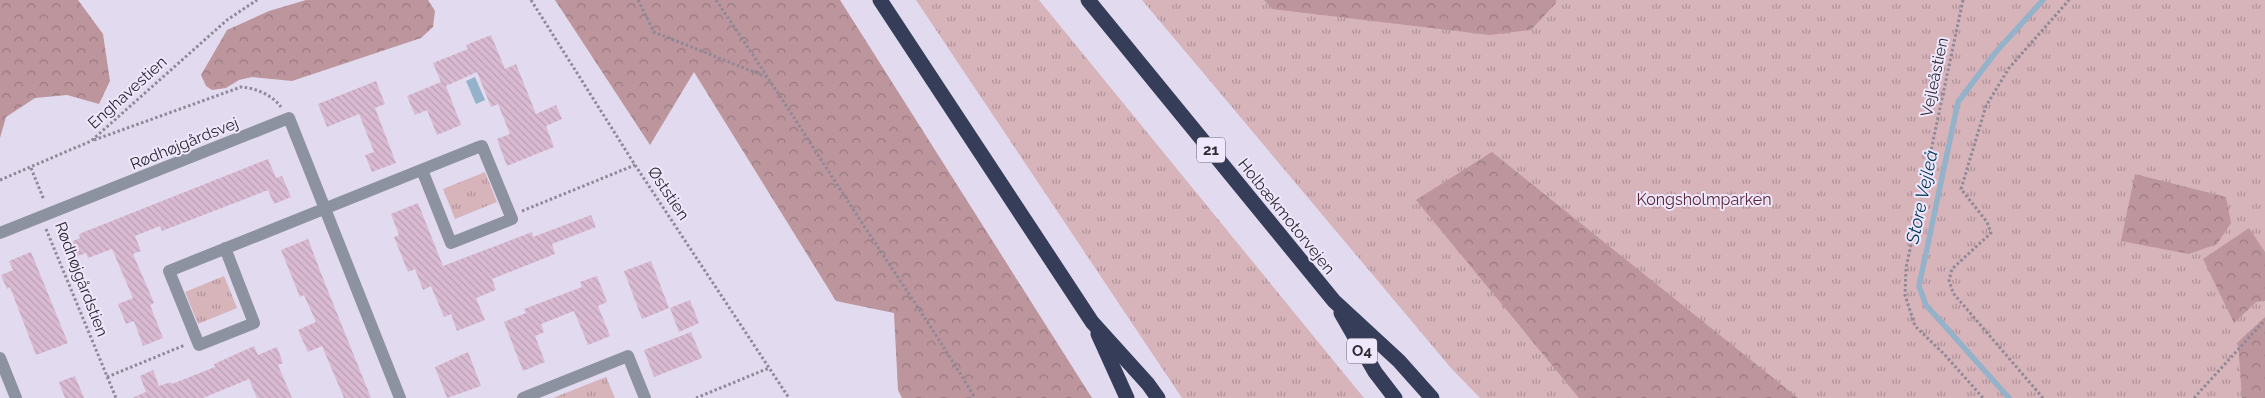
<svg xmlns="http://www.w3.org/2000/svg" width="2265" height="398" font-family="Raleway,sans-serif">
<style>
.grass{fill:url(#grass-tufts)}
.forest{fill:url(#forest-crowns)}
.water{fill:#94b2ca}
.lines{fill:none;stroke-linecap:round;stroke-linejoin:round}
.stream{stroke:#94b2ca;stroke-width:5.5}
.building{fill:url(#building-back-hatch)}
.path{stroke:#8e8997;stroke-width:3;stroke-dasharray:2.5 2.5;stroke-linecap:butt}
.street{stroke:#8d92a0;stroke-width:12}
.highway{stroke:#363d58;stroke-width:15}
.labels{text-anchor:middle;stroke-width:4;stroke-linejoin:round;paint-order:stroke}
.shield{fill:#efe7fc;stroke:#68636f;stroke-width:1}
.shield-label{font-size:15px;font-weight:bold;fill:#2e2b33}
.street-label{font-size:16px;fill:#2e2b33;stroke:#efe7fc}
.park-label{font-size:16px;fill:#5b2735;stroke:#efe7fc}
.water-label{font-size:18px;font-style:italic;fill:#003959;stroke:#efe7fc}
</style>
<defs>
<pattern id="grass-tufts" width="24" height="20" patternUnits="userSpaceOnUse" patternTransform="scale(1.25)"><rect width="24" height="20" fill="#d7b3ba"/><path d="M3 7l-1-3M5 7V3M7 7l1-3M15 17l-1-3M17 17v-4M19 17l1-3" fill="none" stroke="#af9298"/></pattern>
<pattern id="forest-crowns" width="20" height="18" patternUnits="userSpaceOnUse" patternTransform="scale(1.25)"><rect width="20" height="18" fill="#bd959d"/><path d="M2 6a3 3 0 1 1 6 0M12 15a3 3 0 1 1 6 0" fill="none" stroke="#9a7a81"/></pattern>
<pattern id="building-back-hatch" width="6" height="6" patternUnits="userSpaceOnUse" patternTransform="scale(1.25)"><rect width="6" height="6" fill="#d9bad2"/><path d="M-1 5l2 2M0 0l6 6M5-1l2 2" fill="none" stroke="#bba0b5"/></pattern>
</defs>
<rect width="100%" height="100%" fill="#e2daef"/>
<g class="grass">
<path d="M916,0H1039L1364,398H1182Z"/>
<path d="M1142,0H2265V398H1480L1451,368Z"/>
<path d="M485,172L497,202L455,219L443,189Z"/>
<path d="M224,276L237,308L198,324L185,292Z"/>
<path d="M606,377L615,398H553Z"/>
</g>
<g class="forest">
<path d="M0,0H78L103,34L110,81L99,104L67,95L35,98L6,117L0,138Z"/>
<path d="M306,0H428L435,11L433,27L421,38L292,81L252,77L239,80L226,88L212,90L206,86L201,75L227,30L269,11Z"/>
<path d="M555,0H840L1092,398H902L898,390L894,313L836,301L694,72L650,145Z"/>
<path d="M1264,0H1556V3L1531,30L1490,35L1272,9Z"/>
<path d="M1492,152L1798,398H1579L1416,200Z"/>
<path d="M2135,174L2226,197L2231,223L2217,244L2189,254L2121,241Z"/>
<path d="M2249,228L2265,252V301L2256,302L2234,323L2203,259Z"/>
<path d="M2265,317V398H2242L2238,342Z"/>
</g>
<path class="water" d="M475,77L485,100L476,104L466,81Z"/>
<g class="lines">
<path class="stream" d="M2009,398L1926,305L1919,286L1958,102L1995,53L2043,0"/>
</g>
<g class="building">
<path d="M491,35L505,69L516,64L536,114L556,105L562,119L546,126L554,147L507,166L497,139L510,134L498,104L491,107L477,72L446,86L461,125L437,135L427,110L415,115L407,96L441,82L433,63L468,49L466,45Z"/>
<path d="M376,81L385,104L375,108L396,163L372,172L365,155L374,152L359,114L327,127L318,104Z"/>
<path d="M268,159L276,178L282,176L291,197L274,204L268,190L162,231L160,226L135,236L141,251L133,254L154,303L150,305L163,338L143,346L134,321L126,324L118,304L133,298L112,249L88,258L86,253L75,257L69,243L80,238L79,234Z"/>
<path d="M418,203L443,266L532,232L533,237L591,215L596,227L552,244L555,254L492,279L496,290L476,298L485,320L457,331L451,314L444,317L431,286L423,290L415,269L408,272L394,237L399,235L391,214Z"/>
<path d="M308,239L326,286L371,398H344L322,346L308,352L298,330L316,322L304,295L300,297L281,250Z"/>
<path d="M31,252L68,343L36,355L10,287L7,289L1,275L13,270L9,261Z"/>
<path d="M651,261L669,308L642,319L624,271Z"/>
<path d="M597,276L607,302L598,306L610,336L588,345L574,311L541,324L544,332L535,336L545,362L523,371L504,322L526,313L524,309L582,287L580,282Z"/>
<path d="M690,300L699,323L679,332L670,308Z"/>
<path d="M691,332L702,358L654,377L644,350Z"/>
<path d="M254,346L258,355L277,347L283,363L278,365L292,398H257L249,379L203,398H132L146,392L140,376L153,370L159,386L171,382L172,384L215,367L214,364Z"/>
<path d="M468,352L481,386L447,398L435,367Z"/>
<path d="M75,376L84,398H65L59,382Z"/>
</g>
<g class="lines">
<g class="path">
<path d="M531,0L635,165L789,398"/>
<path d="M638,0L654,32L769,78"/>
<path d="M716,0C768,76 817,154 868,232C904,287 941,341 975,398"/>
<path d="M1963,0L1906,268L1905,295L1915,326L1945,355L1983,398"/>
<path d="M94,140L241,87C256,88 272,95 281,107"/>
<path d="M31,168L44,200"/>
<path d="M0,180L91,141L227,20L257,0"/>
<path d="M522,211L635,165"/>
<path d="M46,229L116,398"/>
<path d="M107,377L185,345"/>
<path d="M696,398L769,368"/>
<path d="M2043,398L1953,293L1949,280L1952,269L1991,233L1987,222L1961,189L1986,106L2009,68L2069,0"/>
<path d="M2194,398L2265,320"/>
</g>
<g class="street">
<path d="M0,233L289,118L400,398"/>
<path d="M225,248L254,323L199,345L169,271C271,230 374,189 476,148L482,146L512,219L451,243L422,170"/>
<path d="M0,358L16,398"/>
<path d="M523,398L628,356L645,398"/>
</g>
<g class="highway">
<path d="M880,0L1092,322L1148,384L1158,398"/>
<path d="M1088,0L1334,301L1399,361L1432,398"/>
<path d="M1341,313L1375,372L1395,398"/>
<path d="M1098,334L1127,398"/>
</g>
</g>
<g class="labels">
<g class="shield">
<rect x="1197" y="137.5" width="28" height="25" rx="4"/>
<rect x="1347" y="338.5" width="30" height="25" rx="4"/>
</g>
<g class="shield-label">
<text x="1211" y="155">21</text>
<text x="1362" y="356">O4</text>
</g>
<g class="street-label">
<text transform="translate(1934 77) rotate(-78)" y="6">Vejleåstien</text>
<text transform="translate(127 92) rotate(-42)" y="6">Enghavestien</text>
<text transform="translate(184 143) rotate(-22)" y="6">Rødhøjgårdsvej</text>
<text transform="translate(669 193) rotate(56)" y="6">Øststien</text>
<text transform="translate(1287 216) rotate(51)" y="6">Holbækmotorvejen</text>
<text transform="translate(82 279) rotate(69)" y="6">Rødhøjgårdstien</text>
</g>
<g class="park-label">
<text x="1704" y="205">Kongsholmparken</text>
</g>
<g class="water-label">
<text transform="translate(1922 197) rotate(-78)" y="6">Store Vejleå</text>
</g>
</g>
</svg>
